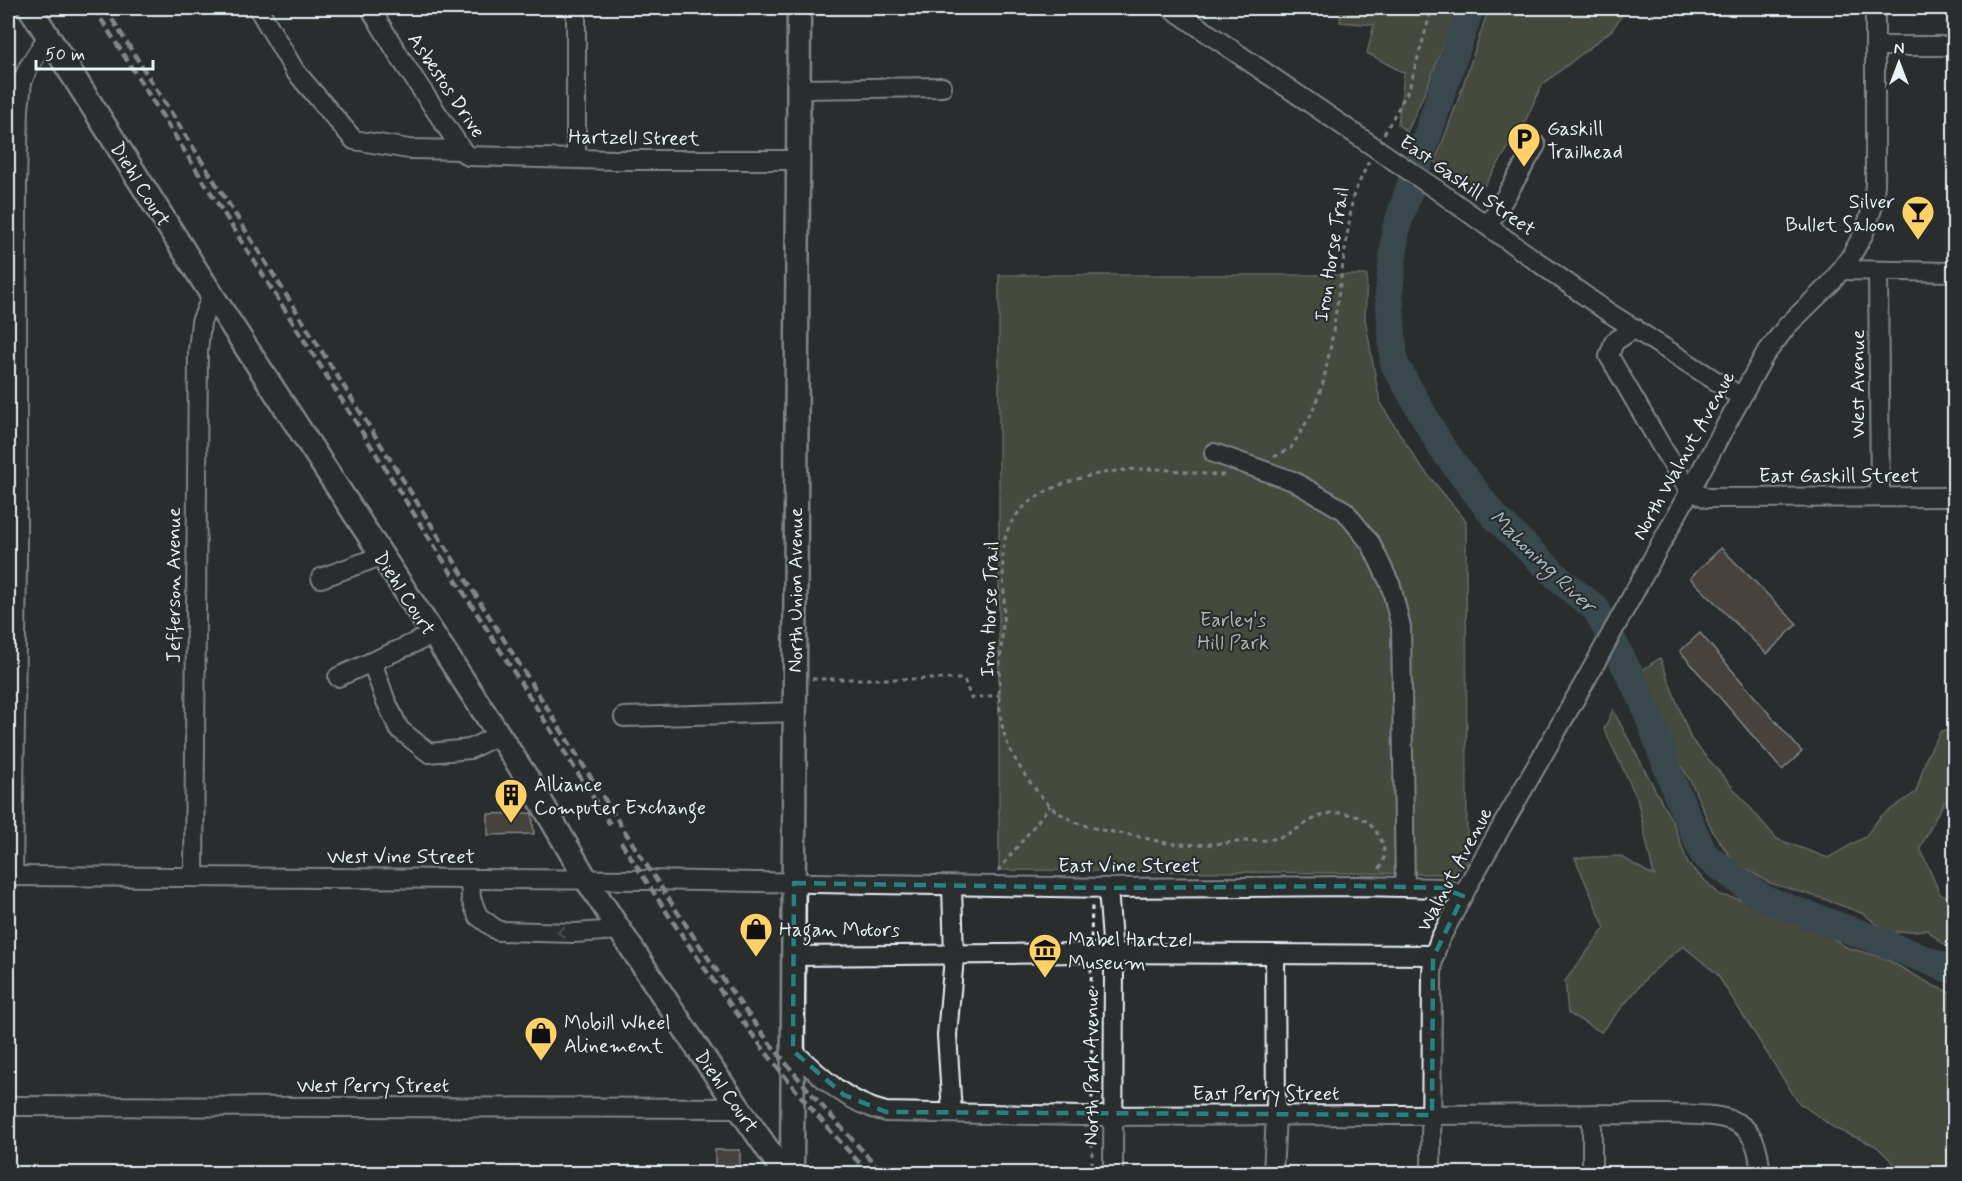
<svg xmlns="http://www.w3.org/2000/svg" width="1962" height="1181" font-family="Mynerve,sans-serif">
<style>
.green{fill:#676d53;stroke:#a8afa6;stroke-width:1.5}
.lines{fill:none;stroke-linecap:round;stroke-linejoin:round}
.river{stroke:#4d6772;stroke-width:28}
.building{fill:#6b5c52;stroke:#e8f1f8;stroke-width:1.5}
.minor-casing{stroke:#e8f1f8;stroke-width:22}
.major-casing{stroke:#e8f1f8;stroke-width:27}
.path{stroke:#e8f1f8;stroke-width:3;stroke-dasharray:4.5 4.5;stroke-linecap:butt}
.minor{stroke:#2a2d2e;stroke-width:18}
.major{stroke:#2a2d2e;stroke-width:22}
.rail{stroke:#e8f1f8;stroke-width:4.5;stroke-dasharray:9 4.5;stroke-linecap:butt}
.oneway{stroke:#6c7275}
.marked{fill:none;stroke:#25827c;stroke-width:4.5;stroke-dasharray:12 8;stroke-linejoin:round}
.labels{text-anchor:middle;stroke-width:4.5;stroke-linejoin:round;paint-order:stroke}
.street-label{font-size:20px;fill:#e8f1f8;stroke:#2a2d2e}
.poi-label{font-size:20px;fill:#e8f1f8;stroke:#2a2d2e;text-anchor:start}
.park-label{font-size:20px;fill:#aeb6ae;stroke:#2a2d2e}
.water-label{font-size:21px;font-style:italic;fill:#aabac2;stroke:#2a2d2e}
</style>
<rect width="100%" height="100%" fill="#2a2d2e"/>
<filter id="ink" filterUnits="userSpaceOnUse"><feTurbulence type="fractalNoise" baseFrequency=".0167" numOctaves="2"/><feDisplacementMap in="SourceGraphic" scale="12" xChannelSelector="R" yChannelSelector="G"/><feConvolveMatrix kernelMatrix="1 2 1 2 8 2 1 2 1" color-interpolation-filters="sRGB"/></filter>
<g filter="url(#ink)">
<g class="green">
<path d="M1341,8H1458L1426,90L1407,132L1398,125L1404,73L1367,53L1374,25L1340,22Z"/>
<path d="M1489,8H1627L1612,30L1542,85L1525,122L1484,186L1471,192L1435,162L1457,103Z"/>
<path d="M999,275H1367L1365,319L1380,403L1419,464L1466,521L1467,864L1451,874L999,870Z"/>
<path d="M1660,658L1691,739L1777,839L1828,858L1865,837L1880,817L1916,792L1927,756L1941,731H1954V788L1939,811L1920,848L1940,894L1954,899V953L1927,930L1887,933L1864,914L1824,899L1770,883L1734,862L1713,832L1691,782L1669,745L1642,670Z"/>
<path d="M1613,710L1674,825L1688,864L1720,895L1747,901L1816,927L1846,947L1884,958L1934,986L1954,994V1173H1904L1876,1146L1836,1129L1798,1102L1717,974L1683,946L1650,974L1601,1032L1568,1013L1565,981L1605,928L1575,858L1620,856L1654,876L1637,798L1604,729Z"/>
</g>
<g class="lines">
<path class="river" d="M1470,8L1396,229L1389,292L1394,363L1442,448L1494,516L1565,584L1596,609L1642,698L1677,794L1704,855L1764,899L1869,937L1954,971"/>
</g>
<g class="building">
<path d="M1721,548L1797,624L1767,654L1690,578Z"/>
<path d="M1700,633L1802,752L1782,770L1680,651Z"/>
<path d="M532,813L534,834L488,835V814Z"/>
<rect x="715" y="1150" width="25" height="23"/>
</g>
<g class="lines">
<g class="minor-casing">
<g id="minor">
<path d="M258,8L295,71L354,140L409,149L462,150"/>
<path d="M370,8L403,62L464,153L469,156L614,160H797"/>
<path d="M1171,8L1437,190L1605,310L1741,397"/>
<path d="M1875,46H1954"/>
<path d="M798,89L942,87"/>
<path d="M576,159V8"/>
<path d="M1488,226L1536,145"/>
<path d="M1842,270L1954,272"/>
<path d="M1878,272L1880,497"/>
<path d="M1635,328L1614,342L1609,356L1663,449L1689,490L1707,498L1954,497"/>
<path d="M1214,453L1293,481L1345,511L1371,544L1391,586L1401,627L1405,887"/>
<path d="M321,578L381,556"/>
<path d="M372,662L385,699L399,729L429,753L470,749L498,735"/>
<path d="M338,677L432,635"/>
<path d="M624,717L795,712"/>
<path d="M8,876L645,880L1108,888L1359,886L1443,888L1463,896"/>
<path d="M13,876L17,561V183L19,109L22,82L28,68L48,36"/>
<path d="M194,877L198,351L201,322L212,295"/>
<path d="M470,879L471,899L478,916L498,931L574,933L620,930"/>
<path d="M952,886L954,958L947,1035L952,1113"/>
<path d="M1108,888L1114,967L1113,1174"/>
<path d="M794,956L1091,953L1435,955"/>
<path d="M793,1051C821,1077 847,1103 886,1112L1082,1116L1667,1114C1716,1116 1760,1109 1760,1174"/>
<path d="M8,1106L739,1108"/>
<path d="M1592,1114V1174"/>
<path d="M1273,1174L1276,1115L1275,954"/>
<path d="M1431,1174L1432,973L1433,958L1440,939L1472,878L1587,678L1764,356L1787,326L1832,282L1851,256L1864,233L1872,209L1875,184V8"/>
</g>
</g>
<g class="major-casing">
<g id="major">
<path d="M30,8L212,295L529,781L586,879L702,1055L785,1174"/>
<path d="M792,1174L799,8"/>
</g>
</g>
<g class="path">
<path d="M1384,134L1409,89L1432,8"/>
<path d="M1274,457L1291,448L1312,413L1323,383L1331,345L1353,196L1369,161"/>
<path d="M1224,475C1199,475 1175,469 1151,469C1107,468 1029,483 1009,527C998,552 1005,578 1004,604C1003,646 993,697 1005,737C1013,761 1040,801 1061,814C1082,828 1107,831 1131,835C1143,837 1155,841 1167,843C1193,846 1219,844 1245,841C1254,841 1264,841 1272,839C1292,836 1308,819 1326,814C1338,811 1356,814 1366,821C1380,832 1391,854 1379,869"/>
<path d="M812,679H964L971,698L1000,695"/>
<path d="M998,871L1050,806"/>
<path d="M1105,872L1107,869L1124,870"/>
<path d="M1091,938L1092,906"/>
<path d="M1091,968L1092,1100"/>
<path d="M1092,1174V1130"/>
</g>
<use href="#minor" class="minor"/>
<use href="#major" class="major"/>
<g class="rail">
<path d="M94,8L610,824"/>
<path d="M105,8L631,841C675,909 719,977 769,1042C805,1088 844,1131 884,1174"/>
<path d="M621,842C696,959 773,1073 870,1174"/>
</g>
</g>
<defs><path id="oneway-chevron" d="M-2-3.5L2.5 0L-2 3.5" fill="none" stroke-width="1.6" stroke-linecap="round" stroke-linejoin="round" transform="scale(1.5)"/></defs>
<use class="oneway" href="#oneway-chevron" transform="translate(561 932) rotate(-179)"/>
</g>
<path d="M0 0H1962V1181H0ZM794,883L1108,888L1359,886L1443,888L1463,896L1433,958L1432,1115L886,1112L844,1095L793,1051Z" fill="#2a2d2e" fill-opacity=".55" fill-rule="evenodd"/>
<path class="marked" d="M794,883L1108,888L1359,886L1443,888L1463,896L1433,958L1432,1115L886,1112L844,1095L793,1051Z"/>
<defs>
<g id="parking-pin" transform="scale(1.725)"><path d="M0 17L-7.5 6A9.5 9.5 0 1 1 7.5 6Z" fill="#ffd166" stroke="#2a2d2e"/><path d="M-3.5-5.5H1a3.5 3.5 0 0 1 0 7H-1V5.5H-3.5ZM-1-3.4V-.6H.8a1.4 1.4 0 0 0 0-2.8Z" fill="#111"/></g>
<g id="bar-pin" transform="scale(1.725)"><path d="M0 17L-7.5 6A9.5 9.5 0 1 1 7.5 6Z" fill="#ffd166" stroke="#2a2d2e"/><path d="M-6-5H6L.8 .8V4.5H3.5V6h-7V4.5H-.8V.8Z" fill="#111"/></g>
<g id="building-pin" transform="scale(1.725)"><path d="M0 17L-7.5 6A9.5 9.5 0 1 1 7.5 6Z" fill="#ffd166" stroke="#2a2d2e"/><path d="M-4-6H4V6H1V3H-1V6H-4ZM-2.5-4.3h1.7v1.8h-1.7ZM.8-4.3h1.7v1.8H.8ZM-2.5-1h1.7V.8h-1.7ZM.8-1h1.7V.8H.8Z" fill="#111"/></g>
<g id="shop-pin" transform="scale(1.725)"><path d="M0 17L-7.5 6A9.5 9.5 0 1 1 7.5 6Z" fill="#ffd166" stroke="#2a2d2e"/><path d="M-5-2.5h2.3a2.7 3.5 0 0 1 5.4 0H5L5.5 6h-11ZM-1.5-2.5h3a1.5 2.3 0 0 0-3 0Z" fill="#111"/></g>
<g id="museum-pin" transform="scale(1.725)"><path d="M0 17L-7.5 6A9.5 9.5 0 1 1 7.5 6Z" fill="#ffd166" stroke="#2a2d2e"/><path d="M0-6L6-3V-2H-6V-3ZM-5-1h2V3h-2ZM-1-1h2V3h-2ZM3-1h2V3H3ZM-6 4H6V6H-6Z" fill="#111"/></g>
</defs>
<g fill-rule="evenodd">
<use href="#parking-pin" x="1524" y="139"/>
<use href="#bar-pin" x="1918" y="212"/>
<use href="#building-pin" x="511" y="795"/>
<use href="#shop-pin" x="756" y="929"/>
<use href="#museum-pin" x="1045" y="950"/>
<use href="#shop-pin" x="541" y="1033"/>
</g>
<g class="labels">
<g class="street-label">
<text transform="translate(447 85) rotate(56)" y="7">Asbestos Drive</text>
<text transform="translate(634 137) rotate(1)" y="7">Hartzell Street</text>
<text transform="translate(141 184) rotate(58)" y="7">Diehl Court</text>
<text transform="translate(1468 185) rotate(35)" y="7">East Gaskill Street</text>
<text transform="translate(1331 254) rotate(-81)" y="7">Iron Horse Trail</text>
<text transform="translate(1857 384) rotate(-90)" y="7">West Avenue</text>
<text transform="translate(1683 455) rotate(-61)" y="7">North Walnut Avenue</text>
<text x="1839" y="482">East Gaskill Street</text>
<text transform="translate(173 585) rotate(-90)" y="7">Jefferson Avenue</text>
<text transform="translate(795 590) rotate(-90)" y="7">North Union Avenue</text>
<text transform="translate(405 593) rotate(57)" y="7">Diehl Court</text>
<text transform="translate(989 609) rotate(-88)" y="7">Iron Horse Trail</text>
<text x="401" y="863">West Vine Street</text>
<text x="1129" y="872">East Vine Street</text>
<text transform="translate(1454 869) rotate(-62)" y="7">Walnut Avenue</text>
<text transform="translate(1091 1067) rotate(-90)" y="7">North Park Avenue</text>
<text x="373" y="1092">West Perry Street</text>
<text transform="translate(727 1091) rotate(55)" y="7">Diehl Court</text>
<text x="1266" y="1100">East Perry Street</text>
</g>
<g class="poi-label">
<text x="1547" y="135">Gaskill<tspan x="1547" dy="23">Trailhead</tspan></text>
<text x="1895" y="208" text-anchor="end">Silver<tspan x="1895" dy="23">Bullet Saloon</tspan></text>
<text x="534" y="791">Alliance<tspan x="534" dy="23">Computer Exchange</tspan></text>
<text x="779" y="936">Hagan Motors</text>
<text x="1068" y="946">Mabel Hartzel<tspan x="1068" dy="23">Museum</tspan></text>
<text x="564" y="1029">Mobill Wheel<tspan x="564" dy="23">Alinement</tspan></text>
</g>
<g class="park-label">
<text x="1233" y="626">Earley's<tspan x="1233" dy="23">Hill Park</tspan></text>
</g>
<g class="water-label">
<text transform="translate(1543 561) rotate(44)" y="7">Mahoning River</text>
</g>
</g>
<rect width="1962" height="1181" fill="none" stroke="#2a2d2e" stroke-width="30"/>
<rect x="15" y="15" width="1932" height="1151" fill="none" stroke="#e8f1f8" stroke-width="2" filter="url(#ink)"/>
<g transform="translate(1899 63)" stroke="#2a2d2e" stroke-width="4.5" paint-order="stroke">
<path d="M0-4.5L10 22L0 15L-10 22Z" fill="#e8f1f8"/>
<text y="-9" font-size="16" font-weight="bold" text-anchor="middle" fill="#e8f1f8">N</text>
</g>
<path d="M36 60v9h117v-9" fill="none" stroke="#e8f1f8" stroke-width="3"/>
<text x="45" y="60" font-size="18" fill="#e8f1f8" stroke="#2a2d2e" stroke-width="4.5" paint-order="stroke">50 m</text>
</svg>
